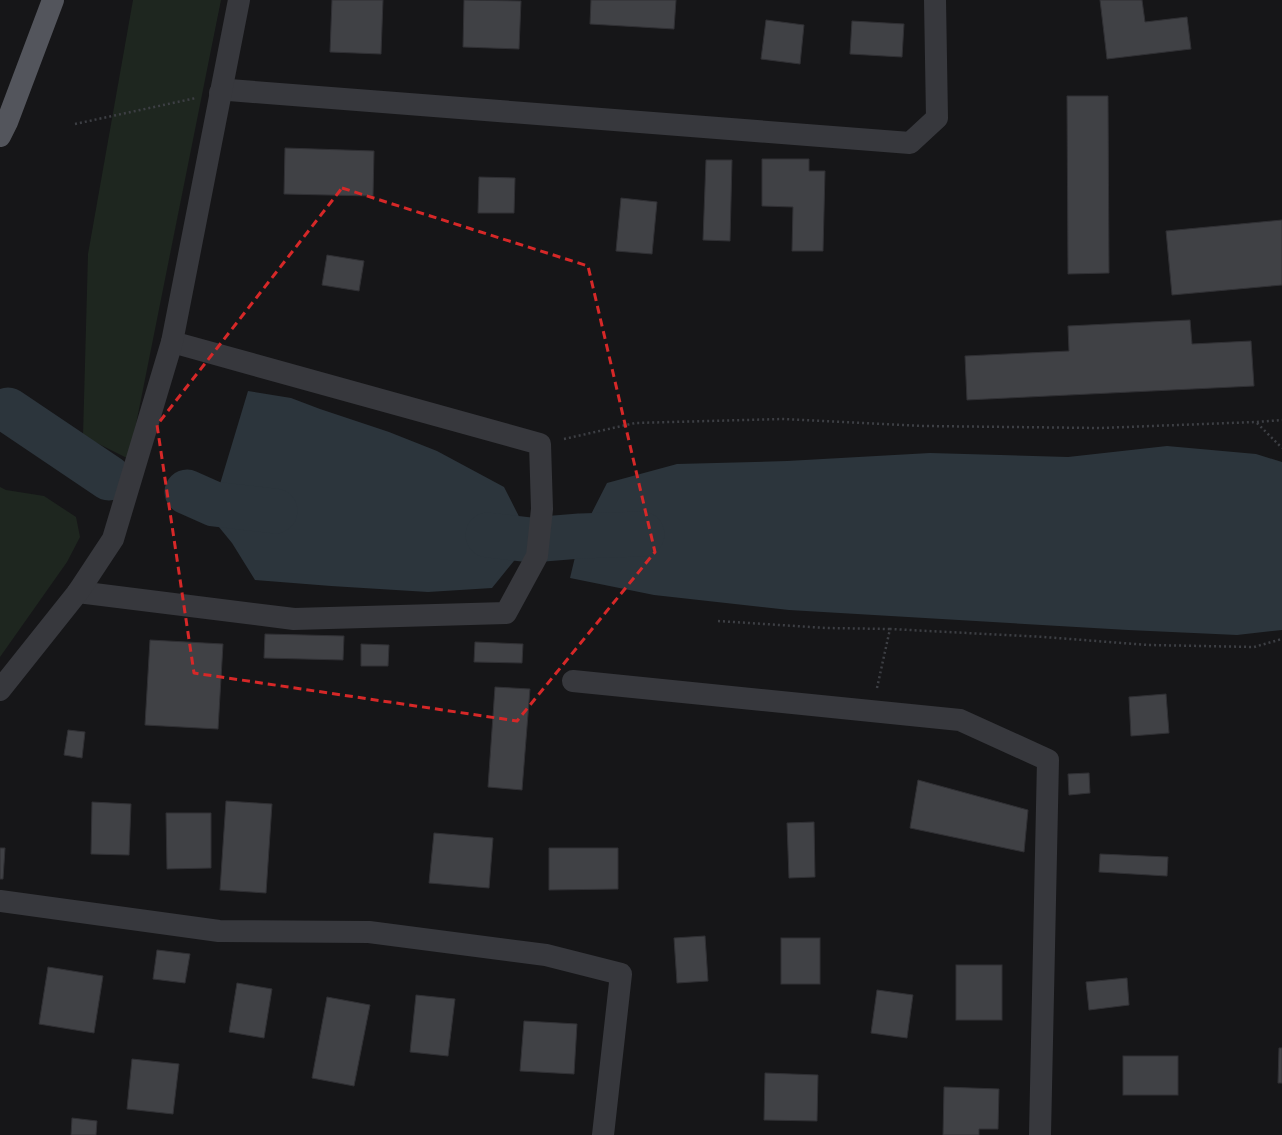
<svg xmlns="http://www.w3.org/2000/svg" width="1282" height="1135" font-family="'Work Sans',sans-serif">
<style>
.green{fill:#1e261f}
.water{fill:#2c353c}
.lines{fill:none;stroke-linecap:round;stroke-linejoin:round}
.river{stroke:#2c353c;stroke-width:45}
.building{fill:#404145;stroke:#303034}
.path{stroke:#3d3f44;stroke-width:2.5;stroke-dasharray:2 3;stroke-linecap:butt}
.minor{stroke:#37383d;stroke-width:22}
.major{stroke:#53555c;stroke-width:22}
.marked{fill:none;stroke:#d62828;stroke-width:3;stroke-dasharray:8 5;stroke-linejoin:round}
</style>
<rect width="100%" height="100%" fill="#161618"/>
<g class="green">
<path d="M133,0H221L129,459L83,436L88,254Z"/>
<path d="M0,487L6,490L44,496L76,517L80,537L67,562L0,657Z"/>
</g>
<g class="water">
<path d="M248,391L291,398L320,409L389,432L437,451L504,487L531,540L492,588L428,592L331,586L255,580L232,543L214,521V504Z"/>
<path d="M1167,446L1256,454L1282,462V630L1237,635L1128,630L789,610L654,595L570,578L580,536L607,483L677,464L787,461L930,453L1068,457Z"/>
</g>
<g class="lines">
<g class="river">
<path d="M8,410L109,478"/>
<path d="M187,492L214,504L275,511"/>
<path d="M488,535L531,540L580,536L642,534"/>
</g>
</g>
<g class="building">
<path d="M332,0H383L381,54L330,52Z"/>
<path d="M464,0L521,1L519,49L463,47Z"/>
<path d="M591,0H676L674,29L590,24Z"/>
<path d="M1100,0H1142L1145,22L1187,17L1191,49L1107,59Z"/>
<path d="M766,20L804,25L800,64L761,59Z"/>
<path d="M852,21L904,24L902,57L850,54Z"/>
<path d="M1067,96H1108L1109,273L1068,274Z"/>
<path d="M285,148L374,151L373,196L284,194Z"/>
<path d="M762,159H809V171H825L823,251H792L793,207L762,206Z"/>
<path d="M706,160H732L730,241L703,240Z"/>
<path d="M479,177L515,178L514,213H478Z"/>
<path d="M621,198L657,202L652,254L616,251Z"/>
<path d="M1282,220V285L1172,295L1166,231Z"/>
<path d="M327,255L364,261L359,291L322,285Z"/>
<path d="M1190,320L1192,344L1251,341L1254,386L967,400L965,356L1069,351L1068,326Z"/>
<path d="M265,634L344,636L343,660L264,658Z"/>
<path d="M150,640L223,644L218,729L145,725Z"/>
<path d="M475,642L523,644L522,663L474,662Z"/>
<path d="M361,644L389,645L388,666H361Z"/>
<path d="M495,687L530,689L522,790L488,787Z"/>
<path d="M1166,694L1169,733L1131,736L1129,697Z"/>
<path d="M68,730L85,732L82,758L64,755Z"/>
<path d="M1089,773L1090,793L1069,795L1068,774Z"/>
<path d="M918,780L1028,810L1024,852L910,828Z"/>
<path d="M226,801L272,804L266,893L220,890Z"/>
<path d="M92,802L131,804L129,855L91,854Z"/>
<path d="M166,813H211V868L167,869Z"/>
<path d="M814,822L815,877L789,878L787,823Z"/>
<path d="M434,833L493,838L489,888L429,883Z"/>
<path d="M0,848H5L3,879H0Z"/>
<path d="M549,848H618V889L549,890Z"/>
<path d="M1100,854L1168,857L1167,876L1099,872Z"/>
<path d="M705,936L708,981L677,983L674,938Z"/>
<rect x="781" y="938" width="39" height="46"/>
<path d="M157,950L190,954L185,983L153,979Z"/>
<rect x="956" y="965" width="46" height="55"/>
<path d="M48,967L103,976L94,1033L39,1024Z"/>
<path d="M1127,978L1129,1005L1089,1010L1086,982Z"/>
<path d="M237,983L272,989L264,1038L229,1032Z"/>
<path d="M877,990L913,995L907,1038L871,1033Z"/>
<path d="M416,995L455,999L448,1056L410,1052Z"/>
<path d="M327,997L370,1005L354,1086L312,1078Z"/>
<path d="M524,1021L577,1024L574,1074L520,1071Z"/>
<path d="M1279,1048H1282V1083H1278Z"/>
<rect x="1123" y="1056" width="55" height="39"/>
<path d="M132,1059L179,1064L173,1114L127,1109Z"/>
<path d="M765,1073L818,1075L817,1121L764,1120Z"/>
<path d="M944,1087L999,1089L998,1129H979V1135H943Z"/>
<path d="M72,1118L97,1121L96,1135H71Z"/>
</g>
<g class="lines">
<g class="path">
<path d="M75,124L196,98"/>
<path d="M1257,423L1282,448"/>
<path d="M564,439L635,423L782,419L923,426L1100,428L1256,422L1282,420"/>
<path d="M718,621L826,628L890,629"/>
<path d="M877,688L890,629L1044,637L1148,645L1254,647L1282,639"/>
</g>
<g class="minor">
<path d="M220,93L229,90L910,143L937,118L935,0"/>
<path d="M78,592L294,619L506,613L537,556L542,509L540,444L172,342"/>
<path d="M573,681L960,720L1048,760L1040,1135"/>
<path d="M0,690L78,592L113,539L172,342L239,0"/>
<path d="M0,901L219,931L369,932L546,955L621,974L603,1135"/>
</g>
<path class="major" d="M0,136L7,122L53,0"/>
</g>
<path class="marked" d="M342,188L588,266L655,552L517,721L194,673L157,425Z"/>
</svg>
